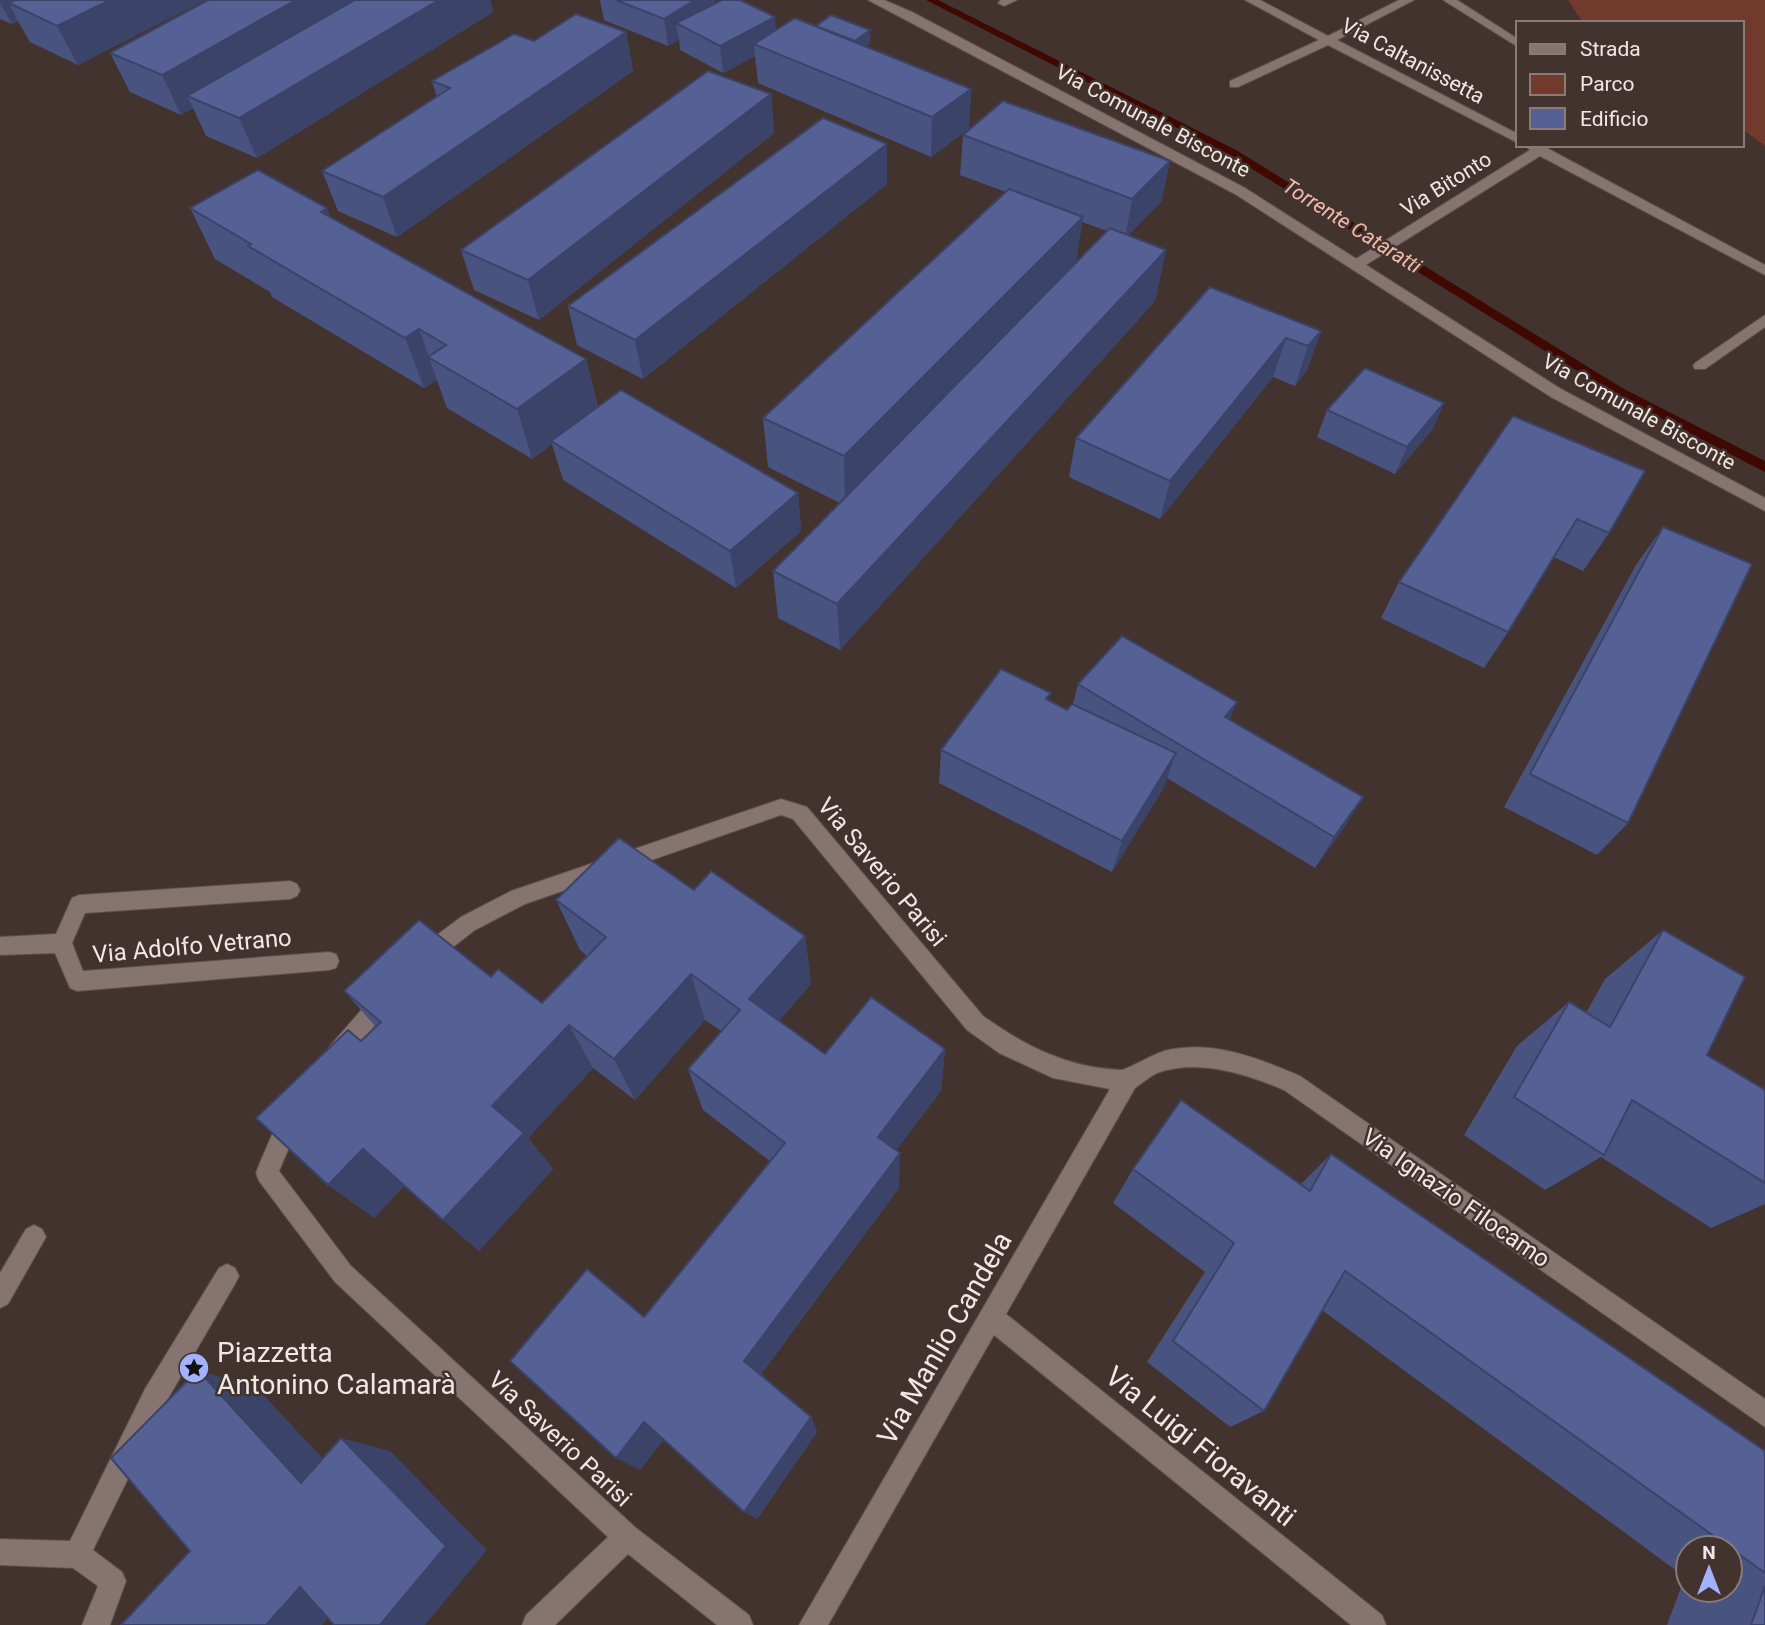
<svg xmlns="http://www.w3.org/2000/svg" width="1765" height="1625" font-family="Roboto,sans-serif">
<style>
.green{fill:#723a2c}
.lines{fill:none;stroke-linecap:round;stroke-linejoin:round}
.stream{fill:#3f0800;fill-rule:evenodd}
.pedestrian-casing{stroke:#5c504d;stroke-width:2}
.minor-casing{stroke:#5c504d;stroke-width:2}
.tertiary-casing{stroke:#5c504d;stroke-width:2}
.pedestrian{fill:#85746f;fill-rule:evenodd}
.minor{fill:#85746f;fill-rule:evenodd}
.tertiary{fill:#85746f;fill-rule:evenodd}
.wall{fill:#495380;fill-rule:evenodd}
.shaded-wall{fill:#3c4368}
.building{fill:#556095;stroke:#3c4368;stroke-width:2}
.labels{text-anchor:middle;stroke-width:5;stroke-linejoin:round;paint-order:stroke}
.far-street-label{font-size:21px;fill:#f1e7e5;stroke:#42332f}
.far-water-label{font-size:21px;font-style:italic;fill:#f4bbac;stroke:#42332f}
.street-label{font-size:24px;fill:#f1e7e5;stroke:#42332f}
.near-street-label{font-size:28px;fill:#f1e7e5;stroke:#42332f}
.near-poi-label{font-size:28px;fill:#f1e7e5;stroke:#42332f;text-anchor:start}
</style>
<rect width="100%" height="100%" fill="#42332f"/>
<path class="green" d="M1568,0H1765V146L1742,129V23H1583Z"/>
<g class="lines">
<path class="stream" d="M926,0H938L1236,150L1624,389L1765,461V472L1616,395L1228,154Z"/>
<g class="pedestrian-casing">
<path id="pedestrian" d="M1443,0H1457L1518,39V47Z"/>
</g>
<g class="minor-casing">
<g id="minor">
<path d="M1017,0L1004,6L998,3L1001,0Z"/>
<path d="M1245,0H1260L1328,36L1399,0H1414L1337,40L1518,134V143L1328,45L1238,87H1230V81L1319,40Z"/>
<path d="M1524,145L1545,147L1765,265V275L1540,156L1361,268H1351V262L1530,150Z"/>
<path d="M1765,315V327L1705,369H1695L1693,366L1695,363Z"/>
<path d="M781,799L807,807L983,1016C1025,1046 1068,1068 1121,1070C1126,1070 1154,1054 1164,1051C1211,1039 1258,1058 1300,1076L1765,1399V1427L1284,1090C1247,1074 1198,1058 1157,1073C1149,1077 1142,1083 1135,1088L1006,1314L1382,1615L1386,1625H1351L994,1335L828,1625H799L1110,1089L1053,1078L999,1053L967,1030L793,819L781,815L525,904L475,930L431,964L424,966L417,964L414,957L417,950L461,917L511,891Z"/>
<path d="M290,881L297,884L300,890L297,896L290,899L85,913L72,943L83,971L329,952L336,954L339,961L336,968L329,970L77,991L70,988L55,953L0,955V937L56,934L72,898L79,895Z"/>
<path d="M384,989L391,992L395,999L391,1006L346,1060L338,1063L330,1060L327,1053L330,1046L377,992Z"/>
<path d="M291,1106L299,1109L302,1117L279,1171L351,1266L636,1528L749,1615L753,1625H717L628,1554L555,1625H522L526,1615L608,1537L335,1282L259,1181L256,1173L259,1165L283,1109Z"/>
<path d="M34,1225L42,1229L46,1237L8,1304L0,1308V1273L26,1229Z"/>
<path d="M227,1264L235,1268L239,1276L235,1284L163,1407L93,1550L122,1572L126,1581L110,1625H82L98,1586L73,1568L0,1565V1539L70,1541L145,1389L219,1268Z"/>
</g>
</g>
<g class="tertiary-casing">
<path id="tertiary" d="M868,0H884L912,12L1245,188L1561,389L1765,498V511L1551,397L1235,194Z"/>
</g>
<use href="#pedestrian" class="pedestrian"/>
<use href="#minor" class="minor"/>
<use href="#tertiary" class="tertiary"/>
</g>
<g class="wall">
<path d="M0,0H205L78,65L30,42L18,21L12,24L0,19Z"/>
<path d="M208,0H490L493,12L257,158L206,136L193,108L181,115L130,92L110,53Z"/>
<path d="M600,0H715V4L776,30L816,26L870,30V43L866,47L971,89L969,129L931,157L758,83L755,56L723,73L680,50L679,39L668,46L604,20Z"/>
<path d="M626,32L633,71L397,237L338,211L322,171L437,97L432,81L534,41Z"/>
<path d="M771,94L774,133L539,320L474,290L461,250Z"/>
<path d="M963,135L1162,201L1128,235L1166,250L1155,301L840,650L778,618L773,571L840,503L768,467L763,418L1006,192L960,175ZM1082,222L1107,231L1076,262Z"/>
<path d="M887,144V184L643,379L577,345L568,306Z"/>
<path d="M190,208L330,217L586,359L598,407L798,493L801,531L736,588L563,480L552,444L532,459L447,408L437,380L424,388L272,297L270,292L215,259Z"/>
<path d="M1210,287L1321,331L1307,370L1295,386L1273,377L1160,519L1069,477L1076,438Z"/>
<path d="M1444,403L1432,430L1395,474L1317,437L1327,410Z"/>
<path d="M1513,416L1609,533L1583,571L1554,557L1508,632L1484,668L1381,618L1399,582Z"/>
<path d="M1663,527L1628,823L1597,855L1504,807L1636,565Z"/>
<path d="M1078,684L1230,720L1363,797L1343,829L1315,868L1167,778L1164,787L1112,872L939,783L941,750L1049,701L1067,710L1073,704Z"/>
<path d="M694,890L805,936L811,984L779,1021L825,1054L945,1049L941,1091L896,1150L899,1188L761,1374L811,1417L817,1432L757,1519L663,1440L640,1470L644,1317L770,1161L703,1110L688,1069L721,1031L705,1020L635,1100L593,1068L528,1138L553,1169L479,1251L404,1186L374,1218L361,1041L376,1027L344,991L491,977L542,1003L587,956L580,950L556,900Z"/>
<path d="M1663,930L1707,1055L1765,1090V1204L1711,1228L1601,1157L1545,1190L1464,1135L1517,1046L1569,1002L1586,1013L1605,979Z"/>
<path d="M1331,1154L1765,1451V1625H1667L1685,1577L1322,1310L1264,1411L1230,1427L1147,1362L1205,1272L1113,1203L1133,1169L1301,1184ZM1688,1548H1730V1590H1688Z"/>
</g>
<g class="shaded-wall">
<path d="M0,0H62L9,3L18,21L12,24L0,3Z"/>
<path d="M110,0H205L78,65L57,26Z"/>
<path d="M296,0H378L187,96L193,108L181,115L162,75Z"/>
<path d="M439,0H490L493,12L257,158L239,118Z"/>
<path d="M695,0H715L716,15L676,23L679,40L668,46L664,19Z"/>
<path d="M775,17L777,44H754L755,56L723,73L720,46Z"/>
<path d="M870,30V43L855,54V41Z"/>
<path d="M626,32L633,71L397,237L383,197Z"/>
<path d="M971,89L969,129L931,157L932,117Z"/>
<path d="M771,94L774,133L539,320L528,280Z"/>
<path d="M887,144V184L643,379L635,340Z"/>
<path d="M1170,161L1162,201L1125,239L1132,199Z"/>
<path d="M327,208L347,260L321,212Z"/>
<path d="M1083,217L1075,269L845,505L844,456Z"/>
<path d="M1166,250L1155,301L840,650L837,604Z"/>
<path d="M419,329L437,380L424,388L405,338Z"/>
<path d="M1321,331L1307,370L1295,386L1308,346Z"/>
<path d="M1286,338L1273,377L1160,519L1170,481Z"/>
<path d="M586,359L598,409L551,441L552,444L532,459L517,409Z"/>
<path d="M1444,403L1432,430L1395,474L1407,447Z"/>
<path d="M798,493L801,531L736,588L730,551Z"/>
<path d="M1237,702L1223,737L1225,717Z"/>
<path d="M1176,753L1164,787L1112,872L1122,841Z"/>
<path d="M1363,797L1343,829L1315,868L1334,837Z"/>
<path d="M805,936L811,984L759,1044L749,999Z"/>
<path d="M691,974L705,1020L635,1100L614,1059Z"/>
<path d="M569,1025L593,1068L528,1138L553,1169L479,1251L443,1220L492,1106Z"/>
<path d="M945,1049L941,1091L879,1173L878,1137Z"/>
<path d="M363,1149L405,1185L374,1218L328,1185Z"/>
<path d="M900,1153L899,1188L756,1380L744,1361Z"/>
<path d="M198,1370L258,1389L354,1492L301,1483Z"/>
<path d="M811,1417L817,1432L757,1519L744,1512Z"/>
<path d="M644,1422L665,1437L640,1470L616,1458Z"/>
<path d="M341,1438L390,1451L487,1550L425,1625H380Z"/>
<path d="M300,1587H355L322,1625H266Z"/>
</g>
<g class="building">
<path d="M15,0H110L57,26L9,3Z"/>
<path d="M208,0H296L162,75L110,53Z"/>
<path d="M355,0H439L239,118L187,96Z"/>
<path d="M616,0H695L664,19Z"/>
<path d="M722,0H740L775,17L720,46L676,23Z"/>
<path d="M576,14L626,32L383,197L322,171L450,88L432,81L514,34L534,41Z"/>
<path d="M831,15L870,30L855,41L816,26Z"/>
<path d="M795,18L971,89L932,117L754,44Z"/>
<path d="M708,71L771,94L528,280L461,250Z"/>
<path d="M1003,101L1170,161L1132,199L963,135Z"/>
<path d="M823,118L887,144L635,340L568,306Z"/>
<path d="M258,170L327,208L321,212L586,359L517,409L428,357L446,345L419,329L405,338L248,246L251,244L190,208Z"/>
<path d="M1009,189L1083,217L844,456L763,418Z"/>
<path d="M1110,228L1166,250L837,604L773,571Z"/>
<path d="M1210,287L1321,331L1308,346L1286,338L1170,481L1076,438Z"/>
<path d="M1365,368L1444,403L1407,447L1327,410Z"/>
<path d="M621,390L798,493L730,551L551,441Z"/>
<path d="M1513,416L1645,471L1609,533L1577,519L1508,632L1399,582Z"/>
<path d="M1663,527L1752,564L1628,823L1530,774Z"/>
<path d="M1122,636L1237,702L1225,717L1363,797L1334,837L1078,684Z"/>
<path d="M1001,669L1051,693L1046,699L1067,710L1072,704L1176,753L1122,841L941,750Z"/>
<path d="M619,838L694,890L711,871L805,936L749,999L825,1054L871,997L945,1049L878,1137L900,1153L744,1361L811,1417L744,1512L644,1422L616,1458L510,1361L587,1269L644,1317L785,1143L688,1069L740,1010L691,974L614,1059L569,1025L492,1106L524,1133L443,1220L363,1149L328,1185L256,1118L348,1030L361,1041L381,1022L344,991L419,920L491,977L498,969L542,1003L606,937L556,900Z"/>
<path d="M1663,930L1745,977L1707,1055L1765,1090V1183L1632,1100L1604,1155L1514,1097L1569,1002L1610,1027Z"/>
<path d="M1181,1100L1310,1191L1331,1154L1765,1451V1573L1345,1271L1264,1411L1173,1341L1234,1243L1133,1169Z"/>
<path d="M198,1370L301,1483L341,1438L446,1546L380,1625H334L300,1587L266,1625H121L190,1551L111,1458Z"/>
<path d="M1765,1586V1625H1751Z"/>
</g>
<defs>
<g id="sight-disc" transform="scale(1.575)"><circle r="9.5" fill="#a2b2fd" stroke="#42332f"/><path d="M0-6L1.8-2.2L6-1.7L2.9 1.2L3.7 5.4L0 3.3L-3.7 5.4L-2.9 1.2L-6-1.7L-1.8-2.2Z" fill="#111"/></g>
</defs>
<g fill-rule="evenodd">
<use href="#sight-disc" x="194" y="1368"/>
</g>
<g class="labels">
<g class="far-street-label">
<text transform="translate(1413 61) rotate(28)" y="7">Via Caltanissetta</text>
<text transform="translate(1153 121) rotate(28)" y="7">Via Comunale Bisconte</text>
<text transform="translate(1446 184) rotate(-32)" y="7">Via Bitonto</text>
<text transform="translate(1639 412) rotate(29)" y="7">Via Comunale Bisconte</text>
</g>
<g class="far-water-label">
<text transform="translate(1352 226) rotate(32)" y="7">Torrente Cataratti</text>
</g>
<g class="street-label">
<text transform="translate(882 872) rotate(50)" y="8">Via Saverio Parisi</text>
<text transform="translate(192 946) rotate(-5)" y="8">Via Adolfo Vetrano</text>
<text transform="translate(1456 1198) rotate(35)" y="8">Via Ignazio Filocamo</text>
<text transform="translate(560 1439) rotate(43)" y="8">Via Saverio Parisi</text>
</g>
<g class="near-street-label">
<text transform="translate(944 1338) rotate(-60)" y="10">Via Manlio Candela</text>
<text transform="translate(1201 1446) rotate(39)" y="10">Via Luigi Fioravanti</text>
</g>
<g class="near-poi-label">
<text x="217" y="1362">Piazzetta<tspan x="217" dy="32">Antonino Calamarà</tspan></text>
</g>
</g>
<rect x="1516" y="21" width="228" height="126" fill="#42332f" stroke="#887b78" stroke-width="2"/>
<rect x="1530" y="44" width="35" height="10" fill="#85746f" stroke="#887b78" stroke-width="2"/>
<text x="1580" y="56" font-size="21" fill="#f1e7e5">Strada</text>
<rect x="1530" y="74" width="35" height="21" fill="#723a2c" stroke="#887b78" stroke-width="2"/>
<text x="1580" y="91" font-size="21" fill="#f1e7e5">Parco</text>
<rect x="1530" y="108" width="35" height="21" fill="#556095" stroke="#887b78" stroke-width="2"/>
<text x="1580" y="126" font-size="21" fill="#f1e7e5">Edificio</text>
<g transform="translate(1709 1569)"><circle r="33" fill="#42332f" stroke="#887b78" stroke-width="2"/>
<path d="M0-5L12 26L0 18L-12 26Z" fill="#a2b2fd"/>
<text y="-10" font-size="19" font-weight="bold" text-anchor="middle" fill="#f1e7e5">N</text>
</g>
</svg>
